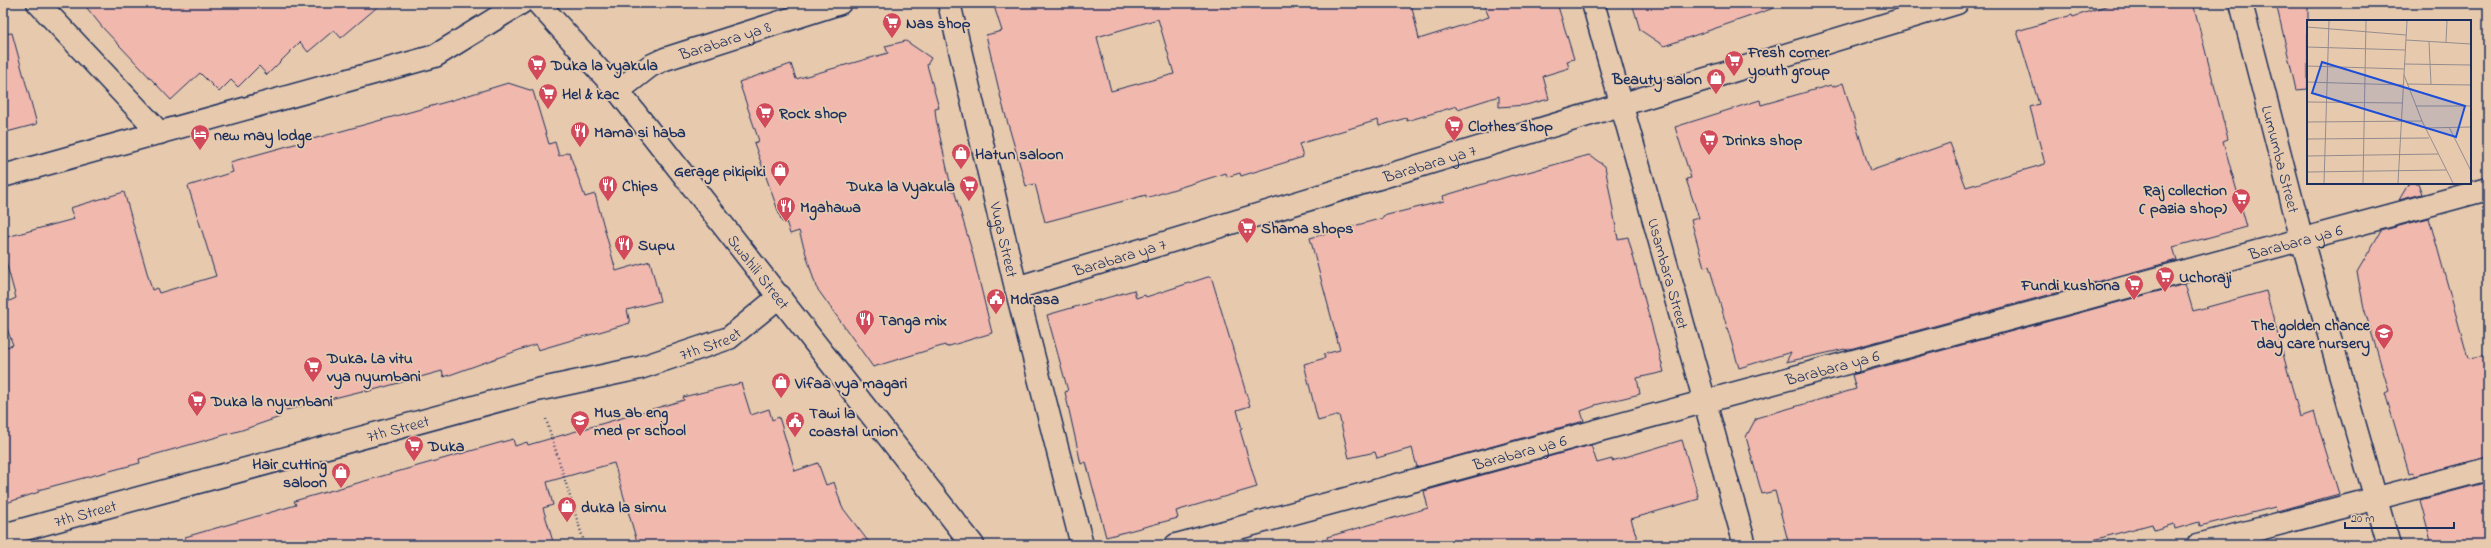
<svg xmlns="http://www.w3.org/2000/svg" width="2491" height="548" font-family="'Indie Flower',sans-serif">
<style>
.building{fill:#f1b8ad;stroke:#1b2f5e;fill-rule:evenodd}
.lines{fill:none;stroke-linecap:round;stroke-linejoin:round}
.minor-casing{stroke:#1b2f5e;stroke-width:25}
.path{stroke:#1b2f5e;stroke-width:2.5;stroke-dasharray:1 3;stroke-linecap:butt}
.minor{stroke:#e7caae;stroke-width:22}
.labels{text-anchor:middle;stroke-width:3.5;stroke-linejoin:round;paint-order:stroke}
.poi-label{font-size:16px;font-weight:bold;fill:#1b2f5e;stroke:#e7caae;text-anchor:start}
.street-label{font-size:16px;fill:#1b2f5e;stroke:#e7caae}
.inset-road{fill:none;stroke:#958c8e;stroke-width:1}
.view{fill:#1d4ed8;fill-opacity:0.15;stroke:#1d4ed8;stroke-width:2}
.inset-edge{fill:none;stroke:#1b2f5e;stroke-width:2}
</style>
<rect width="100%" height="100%" fill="#e7caae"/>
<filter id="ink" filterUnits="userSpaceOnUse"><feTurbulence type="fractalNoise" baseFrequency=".025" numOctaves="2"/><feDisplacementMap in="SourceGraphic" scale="8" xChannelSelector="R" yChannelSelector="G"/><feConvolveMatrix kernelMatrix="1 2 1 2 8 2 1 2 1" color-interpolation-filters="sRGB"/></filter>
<g filter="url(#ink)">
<g class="building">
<path d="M83,3H382L341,38L334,30L308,52L300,42L267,75L259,66L238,87L231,80L219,92L200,73L171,100L103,28Z"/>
<path d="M993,3H1411L1419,39L1489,17L1483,3H1557L1574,59L1567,61L1569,68L1543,76L1549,99L1526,105L1499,107V96L1458,109L1457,106L1407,121L1406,118L1379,126L1378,120L1299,144L1303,157L1241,176L1240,173L1227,177L1226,173L1146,198V195L1045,222L1035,184L1026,186L1002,103L986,35L1002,31ZM1158,19L1174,74L1111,91L1097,37Z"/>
<path d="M1632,3H1774V8L1664,46L1640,30Z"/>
<path d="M2114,3H2193L2228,139L2223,141L2247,227L2173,247L2177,260L1846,350L1845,349L1786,362L1791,352L1739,368L1709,266L1704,267L1691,220L1699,218L1686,179L1691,178L1675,127L1760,100L1761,105L1831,85L1832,87L1843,83L1870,171L1950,143L1966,187L2045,164L2030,107L2039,104L2017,31L2072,15L2073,17Z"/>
<path d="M2276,3H2308V89L2296,90Z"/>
<path d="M12,33L37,124L3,133V34Z"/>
<path d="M906,41L931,58L927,65L939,108L935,109L936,119L952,191L954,190L972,251L992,333L946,347L945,345L873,367L816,287L799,231L790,234L786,221L782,222L754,143L759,141L739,82L791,64L796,79L888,53L885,46Z"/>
<path d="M508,83L533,91L549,144L555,142L559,156L569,152L585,197L595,194L616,271L650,261L660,301L627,310L630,323L538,350L536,344L444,377L442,371L366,392V390L278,412L280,417L242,430L139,459L140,463L38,490L39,492L3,504V348L13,345L3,318V304L16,298L3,251V238L74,219L70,208L124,192L152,290L157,288L159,293L216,276L188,186L233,172L230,162L446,102Z"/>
<path d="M1589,155L1605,166L1618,239L1628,237L1664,372L1637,378L1640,394L1595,405V406L1581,411L1584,421L1417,467L1412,448L1377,458L1375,452L1349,458L1339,415L1318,421L1304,364L1325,358L1324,354L1340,350L1310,238L1383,218V216L1444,201L1443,196L1513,175L1514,176Z"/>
<path d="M2409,183H2418L2422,194L2399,200Z"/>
<path d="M2429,218L2468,358L2488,355V457L2414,476L2413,472L2409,473L2385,393L2389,391L2364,308L2357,272L2381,231Z"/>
<path d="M1211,276L1250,406L1237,410L1242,429L1240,430L1257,487L1176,511L1178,518L1106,537L1086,462L1081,464L1065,392L1068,391L1047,315L1134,290L1136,298L1145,295L1146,297Z"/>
<path d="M2185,284L2193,311L2266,291L2300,417L2314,412L2339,494L2277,511L2275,507L2200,526L2199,522L2175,529L2174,524L2154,530L2152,524L2093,540L2095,545H1789L1775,491L1762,494L1746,437L1756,418L1856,389L1852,375Z"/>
<path d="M741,383L751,415L769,409L772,420L779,417L795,471L818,463L826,485L834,482L842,507L871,545H638L614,463L547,482L553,505L543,508L554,545H186L185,537L296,505L294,501L513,439L515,446L527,442L528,445L684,400L683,397Z"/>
<path d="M1682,440L1699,499L1631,519L1639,545H1328L1327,537L1428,508L1424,491L1591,445L1597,463L1612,459V461Z"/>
<path d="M2488,482V545H2432L2420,500Z"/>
</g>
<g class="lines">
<g class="minor-casing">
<g id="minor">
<path d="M38,3L160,133"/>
<path id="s1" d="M538,3L618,91L973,545"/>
<path id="s2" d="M949,3L1016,288L1082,545"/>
<path id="s3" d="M1593,3L1745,545"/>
<path id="s4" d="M2241,3L2302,240L2389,545"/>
<path id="s5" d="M618,91L650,66L665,59L840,3"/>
<path d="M3,176L435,56L521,3"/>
<path id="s6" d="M1016,288L1957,3"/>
<path id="s7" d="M3,535L537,390L640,368L729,338L780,296"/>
<path id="s8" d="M1176,545L2488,189"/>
<path d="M2198,545L2488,469"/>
</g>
</g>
<path class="path" d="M546,419L585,545"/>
<use href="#minor" class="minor"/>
</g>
</g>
<defs>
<g id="supermarket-pin" transform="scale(1)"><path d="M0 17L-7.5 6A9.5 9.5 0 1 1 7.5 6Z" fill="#d1495b" stroke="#e7caae"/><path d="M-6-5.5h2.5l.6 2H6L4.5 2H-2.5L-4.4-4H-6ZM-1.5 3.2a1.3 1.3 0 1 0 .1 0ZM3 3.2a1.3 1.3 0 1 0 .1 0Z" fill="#fff"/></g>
<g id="shop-pin" transform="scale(1)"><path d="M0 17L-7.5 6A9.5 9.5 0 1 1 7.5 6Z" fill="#d1495b" stroke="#e7caae"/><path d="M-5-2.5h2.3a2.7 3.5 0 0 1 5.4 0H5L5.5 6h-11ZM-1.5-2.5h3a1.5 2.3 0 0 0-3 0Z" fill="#fff"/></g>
<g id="restaurant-pin" transform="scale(1)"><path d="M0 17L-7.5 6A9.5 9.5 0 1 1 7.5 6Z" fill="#d1495b" stroke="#e7caae"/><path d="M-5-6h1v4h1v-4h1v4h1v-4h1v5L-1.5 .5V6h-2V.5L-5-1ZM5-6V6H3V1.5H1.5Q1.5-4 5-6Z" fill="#fff"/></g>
<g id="hotel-pin" transform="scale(1)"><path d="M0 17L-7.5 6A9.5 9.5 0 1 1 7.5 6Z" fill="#d1495b" stroke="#e7caae"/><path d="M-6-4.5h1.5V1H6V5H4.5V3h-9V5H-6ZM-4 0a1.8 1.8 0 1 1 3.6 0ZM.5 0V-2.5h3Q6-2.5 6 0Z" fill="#fff"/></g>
<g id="civic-pin" transform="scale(1)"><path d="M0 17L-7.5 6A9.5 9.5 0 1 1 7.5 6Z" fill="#d1495b" stroke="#e7caae"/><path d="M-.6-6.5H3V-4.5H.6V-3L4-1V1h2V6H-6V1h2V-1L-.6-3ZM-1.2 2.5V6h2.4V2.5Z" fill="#fff"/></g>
<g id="school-pin" transform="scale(1)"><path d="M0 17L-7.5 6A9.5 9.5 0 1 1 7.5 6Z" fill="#d1495b" stroke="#e7caae"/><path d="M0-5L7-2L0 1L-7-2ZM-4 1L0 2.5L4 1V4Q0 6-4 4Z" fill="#fff"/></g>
</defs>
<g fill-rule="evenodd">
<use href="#supermarket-pin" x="892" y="22"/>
<use href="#supermarket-pin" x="1734" y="60"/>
<use href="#supermarket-pin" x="537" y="64"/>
<use href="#shop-pin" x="1716" y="78"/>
<use href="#supermarket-pin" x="548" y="93"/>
<use href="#supermarket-pin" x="765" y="112"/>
<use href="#supermarket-pin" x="1454" y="125"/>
<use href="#restaurant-pin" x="580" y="131"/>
<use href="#hotel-pin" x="200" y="134"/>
<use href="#supermarket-pin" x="1709" y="139"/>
<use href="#shop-pin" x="961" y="153"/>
<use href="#shop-pin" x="780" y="170"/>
<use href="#restaurant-pin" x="608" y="185"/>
<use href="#supermarket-pin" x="969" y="185"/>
<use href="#supermarket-pin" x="2241" y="198"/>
<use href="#restaurant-pin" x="786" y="206"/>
<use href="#supermarket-pin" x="1247" y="227"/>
<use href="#restaurant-pin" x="624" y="244"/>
<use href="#supermarket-pin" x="2165" y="276"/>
<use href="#supermarket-pin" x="2134" y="284"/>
<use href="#civic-pin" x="996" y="298"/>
<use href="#restaurant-pin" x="865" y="319"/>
<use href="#school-pin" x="2384" y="333"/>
<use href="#supermarket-pin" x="313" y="366"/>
<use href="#shop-pin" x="781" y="382"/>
<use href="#supermarket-pin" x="197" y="400"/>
<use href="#school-pin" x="580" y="420"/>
<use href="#civic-pin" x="795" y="421"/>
<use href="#supermarket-pin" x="414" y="445"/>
<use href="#shop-pin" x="341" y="472"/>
<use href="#shop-pin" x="567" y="506"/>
</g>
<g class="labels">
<g class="poi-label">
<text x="906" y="28">Nas shop</text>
<text x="1748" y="57">Fresh corner<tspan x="1748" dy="18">youth group</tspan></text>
<text x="551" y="70">Duka la vyakula</text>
<text x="1702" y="84" text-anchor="end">Beauty salon</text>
<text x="562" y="99">Hel &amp; kac</text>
<text x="779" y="118">Rock shop</text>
<text x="1468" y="131">Clothes shop</text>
<text x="594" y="137">Mama si haba</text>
<text x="214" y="140">new may lodge</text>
<text x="1723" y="145">Drinks shop</text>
<text x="975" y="159">Hatun saloon</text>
<text x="766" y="176" text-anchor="end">Gerage pikipiki</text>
<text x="622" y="191">Chips</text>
<text x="955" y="191" text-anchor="end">Duka la Vyakula</text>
<text x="2227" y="195" text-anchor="end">Raj collection<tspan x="2227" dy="18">( pazia shop)</tspan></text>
<text x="800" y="212">Mgahawa</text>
<text x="1261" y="233">Shama shops</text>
<text x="638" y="250">Supu</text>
<text x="2179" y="282">Uchoraji</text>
<text x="2120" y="290" text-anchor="end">Fundi kushona</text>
<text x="1010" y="304">Mdrasa</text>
<text x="879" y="325">Tanga mix</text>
<text x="2370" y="330" text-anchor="end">The golden chance<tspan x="2370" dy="18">day care nursery</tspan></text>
<text x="327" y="363">Duka. La vitu<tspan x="327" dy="18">vya nyumbani</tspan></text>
<text x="795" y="388">Vifaa vya magari</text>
<text x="211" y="406">Duka la nyumbani</text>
<text x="594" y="417">Mus ab eng<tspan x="594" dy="18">med pr school</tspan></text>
<text x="809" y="418">Tawi la<tspan x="809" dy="18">coastal union</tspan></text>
<text x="428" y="451">Duka</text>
<text x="327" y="469" text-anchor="end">Hair cutting<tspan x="327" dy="18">saloon</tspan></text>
<text x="581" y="512">duka la simu</text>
</g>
<g class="street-label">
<text dy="6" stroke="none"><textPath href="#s5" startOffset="120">Barabara ya 8</textPath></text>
<text dy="6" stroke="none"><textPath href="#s4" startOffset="161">Lumumba Street</textPath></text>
<text dy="6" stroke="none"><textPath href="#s6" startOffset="432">Barabara ya 7</textPath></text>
<text dy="6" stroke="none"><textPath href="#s2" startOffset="243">Vuga Street</textPath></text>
<text dy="6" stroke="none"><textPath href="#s8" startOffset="1160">Barabara ya 6</textPath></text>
<text dy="6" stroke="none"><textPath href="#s6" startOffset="108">Barabara ya 7</textPath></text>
<text dy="6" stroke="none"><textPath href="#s1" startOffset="348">Swahili Street</textPath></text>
<text dy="6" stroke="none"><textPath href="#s3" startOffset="281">Usambara Street</textPath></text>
<text dy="6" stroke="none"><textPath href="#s7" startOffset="733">7th Street</textPath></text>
<text dy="6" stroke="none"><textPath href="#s8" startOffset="680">Barabara ya 6</textPath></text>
<text dy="6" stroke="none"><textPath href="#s7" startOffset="409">7th Street</textPath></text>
<text dy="6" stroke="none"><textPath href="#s8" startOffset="356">Barabara ya 6</textPath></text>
<text dy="6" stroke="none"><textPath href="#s7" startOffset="85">7th Street</textPath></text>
</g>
</g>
<g transform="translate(2307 20)">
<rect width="164" height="164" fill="#e7caae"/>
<path class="inset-road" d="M100,1L97,55L115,101L146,163M0,7L99,15M99,20L164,24M122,22L124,64M139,22L140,1M0,27L98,30M97,44L164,45M0,46L97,49M0,62L96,65M100,64L164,65M0,82L95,83M109,86H164M0,102L115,101M142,107L164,151M118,108L164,107M0,119L122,118M0,136L131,134M0,152L139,150M17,163L22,1M56,163L59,1M91,163L97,55"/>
<path class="view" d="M15,42L158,86L149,117L5,73Z"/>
<rect width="164" height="164" class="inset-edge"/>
</g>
<rect width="2491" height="548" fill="none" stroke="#e7caae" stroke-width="16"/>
<rect x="8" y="8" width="2475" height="532" fill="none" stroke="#1b2f5e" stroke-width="1.5" filter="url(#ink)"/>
<path d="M2345 522v6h109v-6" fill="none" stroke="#1b2f5e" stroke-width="2"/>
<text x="2351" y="522" font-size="12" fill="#1b2f5e" stroke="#e7caae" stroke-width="3" paint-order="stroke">20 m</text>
</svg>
